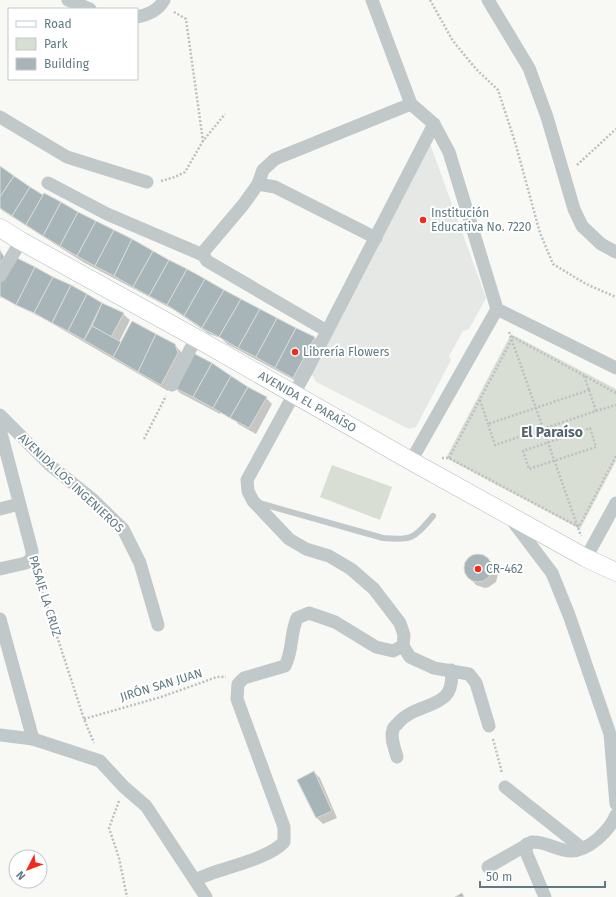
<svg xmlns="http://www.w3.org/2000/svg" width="616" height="897" font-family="'Fira Sans',sans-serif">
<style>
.built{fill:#e6e8e6}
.green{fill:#d9ded4}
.shadow{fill:#0003;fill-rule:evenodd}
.building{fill:#a7b4b8;stroke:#dadad7}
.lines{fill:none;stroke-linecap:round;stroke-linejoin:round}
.secondary-casing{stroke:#b3bcbf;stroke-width:19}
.path{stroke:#bbc0c2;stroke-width:2.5;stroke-dasharray:2 2;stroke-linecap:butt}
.lane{stroke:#c0c8ca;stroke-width:6}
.street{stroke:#c0c8ca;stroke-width:13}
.secondary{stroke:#fff;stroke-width:18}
.poi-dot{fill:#f22a1b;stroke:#fff;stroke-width:1.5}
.labels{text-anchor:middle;stroke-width:4;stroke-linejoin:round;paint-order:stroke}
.poi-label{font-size:12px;fill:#607a83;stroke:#fff;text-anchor:start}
.street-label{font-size:12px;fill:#607a83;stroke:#fff}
.quarter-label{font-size:14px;font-weight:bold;fill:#53666d;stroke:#fff}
</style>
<rect width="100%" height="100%" fill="#f8f8f5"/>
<path class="built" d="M429,141L486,298L469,329L463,331L449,356L451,360L416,427L409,429L316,382L310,371Z"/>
<g class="green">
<path d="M511,334L616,389V461L580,529L446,458Z"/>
<path d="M332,465L392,487L380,520L320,497Z"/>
</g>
<g class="shadow">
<path d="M0,167L43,196L315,338L318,341L296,381L227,344L221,338L209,334L174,310L83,262L3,211L0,208Z"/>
<path d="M53,278L123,314L130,320L119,342L122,343L175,345L181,352L184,360L168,391L41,317L0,297V284ZM2,296L39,314L38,316L2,298Z"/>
<path d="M174,387L266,398L272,404L256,434L238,424L235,420L221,411L220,414L180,393Z"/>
<path d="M476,554L488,559L495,566L498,574L496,582L489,587L485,588L476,585L467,574L465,566L469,558Z"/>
<path d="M314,772L320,778L337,818L323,824L317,818Z"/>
</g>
<g class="building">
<path d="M0,166L14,176L0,197Z"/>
<path d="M14,176L30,187L12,216L0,208V197Z"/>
<path d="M30,187L43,195L26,225L12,216Z"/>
<path d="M44,193L61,202L43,236L26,225Z"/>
<path d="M61,202L78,212L60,246L43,236Z"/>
<path d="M78,212L96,221L77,256L60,246Z"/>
<path d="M96,221L114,230L95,266L77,256Z"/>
<path d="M114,230L132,239L114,276L95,266Z"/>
<path d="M132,239L153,251L133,287L114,276Z"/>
<path d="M0,250L4,257L0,263Z"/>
<path d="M153,251L169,260L149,296L133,287Z"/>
<path d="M17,258L35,267L16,305L0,296V282Z"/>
<path d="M169,260L187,269L167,305L149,296Z"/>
<path d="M35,267L53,277L34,313L16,305Z"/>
<path d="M187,269L205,279L184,316L167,305Z"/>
<path d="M53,277L71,285L52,323L34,313Z"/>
<path d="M205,279L224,290L202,328L184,316Z"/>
<path d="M71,285L87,294L68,331L52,323Z"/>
<path d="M224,290L241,299L219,337L202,328Z"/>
<path d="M87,294L102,303L84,340L68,331Z"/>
<path d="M241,299L260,309L238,348L219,337Z"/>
<path d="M102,303L124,313L111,337L92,326Z"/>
<path d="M260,309L277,318L256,357L238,348Z"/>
<path d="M277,318L296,328L275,368L256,357Z"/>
<path d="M132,321L156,334L138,372L113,357Z"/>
<path d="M92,326L121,342L113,357L84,340Z"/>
<path d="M296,328L315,337L293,378L275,368Z"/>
<path d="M156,334L175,344L178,353L161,385L138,372Z"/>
<path d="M191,352L212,363L193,397L173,387Z"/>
<path d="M212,363L231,376L213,408L193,397Z"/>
<path d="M231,376L248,387L230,418L213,408Z"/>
<path d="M248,387L267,397L249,428L230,418Z"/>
<circle cx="478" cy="568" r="14"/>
<path d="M314,771L332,811L316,818L297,780Z"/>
<path d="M462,893L464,897H455Z"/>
</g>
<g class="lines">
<g class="secondary-casing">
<g id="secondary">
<path id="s1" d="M0,228L21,241L196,338L411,461L586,558L616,572"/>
</g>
</g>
<g class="path">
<path d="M430,0L453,41L476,69L498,90L515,142L540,233L553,264L586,284L616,297"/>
<path d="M174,12L186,19L203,141"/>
<path d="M577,165L616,129"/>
<path d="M161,181L175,177L185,172L203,141L225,114"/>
<path d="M509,332L581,536"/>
<path d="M584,376L589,390"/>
<path d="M589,390L596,411L495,445L488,424Z"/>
<path d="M480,400L488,424"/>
<path d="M596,411L616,405"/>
<path d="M590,428L596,447L529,469L523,451Z"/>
<path d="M144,439L166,396"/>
<path d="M442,458H449L579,527L616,456"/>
<path d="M449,458L513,337L616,393"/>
<path d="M36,572L84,719L94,743"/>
<path d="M84,719L161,697L217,677H226"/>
<path d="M493,739L502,773"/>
<path d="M119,801L109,828L119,858L127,897"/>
</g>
<path class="lane" d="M259,503L383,538C413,541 414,538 433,516"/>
<g class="street">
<path d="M68,0L90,9"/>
<path d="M372,0L411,104L434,124L449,152L497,309L616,368"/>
<path d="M488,0L529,68L547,117L574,209L582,226L601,244L616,252"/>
<path d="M137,17C149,14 158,11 164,0"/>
<path d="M0,117L67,157L147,182"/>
<path d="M48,183L107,214L203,255L207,261L327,331"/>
<path d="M258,184L275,187L376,238"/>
<path d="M203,255L205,250L243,205L258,184L263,170L275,159L411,104"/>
<path d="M0,276L21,241"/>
<path d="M172,385L196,338"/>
<path d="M0,415L51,466L91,498L123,529L140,563L158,625"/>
<path d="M0,429L32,551V558L26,563L0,569"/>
<path d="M411,461L497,309"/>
<path d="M0,509L19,504"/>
<path d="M511,519L552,573L569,615L610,734L616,804"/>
<path d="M586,558L616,503"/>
<path d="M0,619L33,739"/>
<path d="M403,646L410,657L434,668L469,674L476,683L489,726"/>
<path d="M0,735L33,739L100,761L124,787L146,806L206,897"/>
<path d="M397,757C395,749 390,738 393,730C393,727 397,725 398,723C418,700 457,711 451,670"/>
<path d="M505,787L582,848"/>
<path d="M527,844L526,852L545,897"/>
<path d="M488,867L532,842C546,841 557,851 571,851C589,851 610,830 616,815"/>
<path d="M195,880C221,867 266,861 284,842V827L237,699L238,684L244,678L285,666C293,651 290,634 297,618L309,613L335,622L376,647L393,651L403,646L404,635L400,623L374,589L351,569L329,556L306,549L289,539L253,501L248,491L247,480L306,372L434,124"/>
</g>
<use href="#secondary" class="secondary"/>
</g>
<g class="poi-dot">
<circle cx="423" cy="220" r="4"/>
<circle cx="295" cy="352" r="4"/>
<circle cx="478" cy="569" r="4"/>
</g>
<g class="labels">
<g class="poi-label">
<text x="431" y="217">Institución<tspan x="431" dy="14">Educativa No. 7220</tspan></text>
<text x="303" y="356">Librería Flowers</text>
<text x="486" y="573">CR-462</text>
</g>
<g class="street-label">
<text dy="4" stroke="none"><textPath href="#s1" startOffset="353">AVENIDA EL PARAÍSO</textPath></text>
<text transform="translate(71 483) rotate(43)" y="4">AVENIDA LOS INGENIEROS</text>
<text transform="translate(45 596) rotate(73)" y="4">PASAJE LA CRUZ</text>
<text transform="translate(161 685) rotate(-17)" y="4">JIRÓN SAN JUAN</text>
</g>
<g class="quarter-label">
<text x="552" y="437">El Paraíso</text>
</g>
</g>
<rect x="8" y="8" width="130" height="72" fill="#ffffff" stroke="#bfcacd"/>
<rect x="16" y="21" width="20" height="6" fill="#ffffff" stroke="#bfcacd"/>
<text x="44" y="28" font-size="12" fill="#607a83">Road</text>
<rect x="16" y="38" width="20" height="12" fill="#d9ded4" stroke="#bfcacd"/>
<text x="44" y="48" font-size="12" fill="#607a83">Park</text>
<rect x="16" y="58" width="20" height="12" fill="#a7b4b8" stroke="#bfcacd"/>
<text x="44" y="68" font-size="12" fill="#607a83">Building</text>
<g transform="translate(28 869) rotate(228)"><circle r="19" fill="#ffffff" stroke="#bfcacd"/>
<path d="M0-3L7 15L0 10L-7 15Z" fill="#f22a1b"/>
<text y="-6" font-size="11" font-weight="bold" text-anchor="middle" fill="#607a83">N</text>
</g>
<path d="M480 881v6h125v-6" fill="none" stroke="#607a83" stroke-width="2"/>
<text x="486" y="881" font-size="12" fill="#607a83" stroke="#ffffff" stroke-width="3" paint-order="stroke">50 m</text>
</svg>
